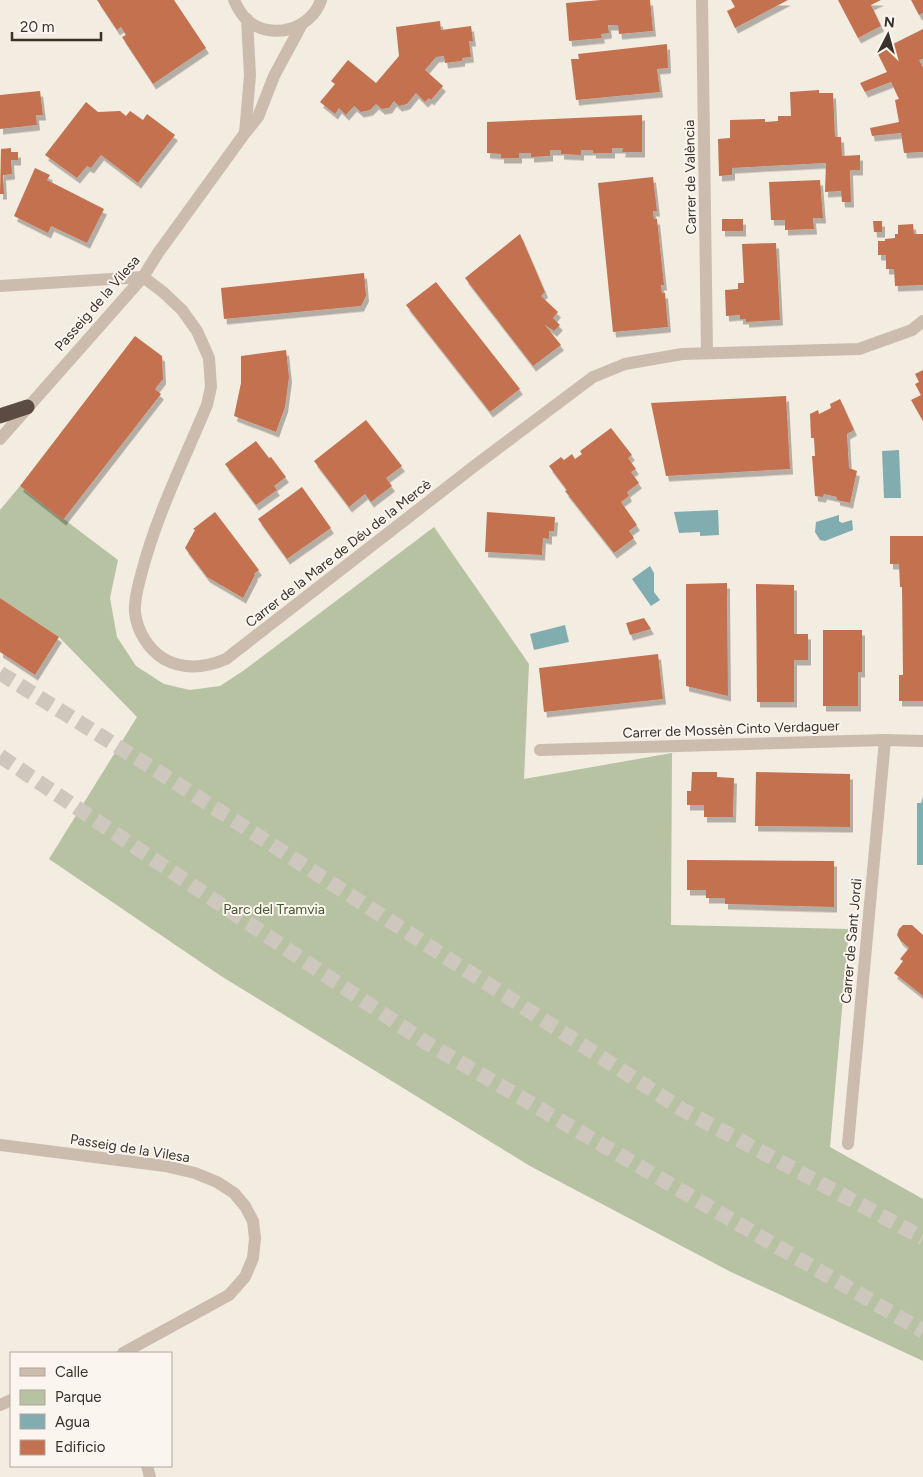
<svg xmlns="http://www.w3.org/2000/svg" width="923" height="1477" font-family="Figtree,sans-serif">
<style>
.green{fill:#b6c2a1}
.water{fill:#81acb0}
.building{fill:#c37150;filter:url(#shadow)}
.lines{fill:none;stroke-linecap:round;stroke-linejoin:round}
.motorway-tunnel{stroke:#cec7bd;stroke-width:15;stroke-dasharray:15 8;stroke-linecap:butt}
.minor{stroke:#cbbcad;stroke-width:12}
.tertiary{stroke:#cbbcad;stroke-width:12}
.motorway{stroke:#5b4b43;stroke-width:15}
.labels{text-anchor:middle;stroke-width:4;stroke-linejoin:round;paint-order:stroke}
.street-label{font-size:14px;fill:#3a312b;stroke:#faf5ee}
.park-label{font-size:14px;fill:#475830;stroke:#faf5ee}
</style>
<defs>
<filter id="shadow"><feDropShadow dx="3" dy="5.5" stdDeviation="0" flood-color="#0004"/></filter>
</defs>
<rect width="100%" height="100%" fill="#f3ece1"/>
<path class="green" d="M20,486L118,560L110,598L117,637L136,666L164,684L190,690L220,686L243,671L434,527L529,664L524,779L672,753L671,925L849,929L830,1147L923,1199V1361L731,1272L530,1166L221,976L49,859L137,717L59,637L0,598V510Z"/>
<g class="water">
<path d="M899,450L901,498H884L882,451Z"/>
<path d="M718,510L719,535L700,536V532L679,533L674,512Z"/>
<path d="M839,515V521L842,523L852,520L853,530L825,541L820,540L815,532L816,522Z"/>
<path d="M650,566L654,573V592L660,600L651,606L632,579Z"/>
<path d="M565,625L569,642L534,650L530,634Z"/>
<path d="M923,797V865H917V803H921Z"/>
</g>
<g class="building">
<path d="M97,0H174L206,48L153,84L122,37L126,35L121,27L117,30Z"/>
<path d="M601,0H650L653,31L619,34L618,25H608L609,33L601,34L602,38L569,41L566,3Z"/>
<path d="M731,0H788L735,28L727,11L735,7Z"/>
<path d="M838,0H881L871,5L881,26L858,38Z"/>
<path d="M911,0H923V13L919,15Z"/>
<path d="M440,21L441,30L471,26L473,41H469L471,57L462,58V61L445,63L444,56L436,57L425,70L443,86L431,100L429,98L425,102L416,93L407,104L399,106L394,101L389,108L382,109L376,104L370,110L361,112L354,106L346,115L339,108L335,114L320,102L335,84L331,81L348,60L376,83L399,56L396,27Z"/>
<path d="M923,29V59L919,60L923,67V152L904,153L901,133L872,136L870,128L899,122L895,100L899,99L891,82L865,92L860,83L887,72L877,52Z"/>
<path d="M667,44L668,68L657,69L660,92L576,100L571,59H579L578,54Z"/>
<path d="M819,90V93H833L835,137H841L842,156L860,155V170H850L851,202H842L841,191L825,192L826,163L732,168V175L719,176L718,139L730,138V120L765,119V122L778,121V116H791L790,92Z"/>
<path d="M40,91L43,115H36L37,125L0,129V95Z"/>
<path d="M86,102L98,112L120,111L126,116L130,111L143,120L147,114L175,135L138,183L101,155L91,168L87,166L77,178L45,155Z"/>
<path d="M642,115V152H622L623,148H612V153H593V150H581V155L561,154V150H550V156L531,157V153H519V158H501V154L487,153V122Z"/>
<path d="M11,148V152H18V160H11L12,174L3,175L4,194H0L1,149Z"/>
<path d="M35,168L50,175L47,180L104,209L87,243L51,226L48,233L14,216Z"/>
<path d="M653,177L657,211H653L654,219H657L664,285H661L662,293H665L668,327L613,332L598,183Z"/>
<path d="M820,180L823,218H813L814,229L785,230V220H771L769,182Z"/>
<rect x="722" y="219" width="21" height="12"/>
<path d="M873,221H882V232H874Z"/>
<path d="M913,224L914,234H923V285L895,286L894,269H886V255H878V241H885V239L895,238V234H898V225Z"/>
<path d="M520,234L545,292L541,296L558,312L553,318L560,325L554,331L545,325L561,345L533,366L465,278Z"/>
<path d="M776,243L780,320L746,322V319H740V315L726,316L725,290L738,289V283H744L742,244Z"/>
<path d="M364,273L366,296L361,306L224,319L221,288Z"/>
<path d="M436,282L520,389L490,412L406,305Z"/>
<path d="M135,336L162,356L163,379L155,389L161,394L63,520L20,486Z"/>
<path d="M286,350L289,377L285,407L276,432L234,416L241,383V356Z"/>
<path d="M923,370V421L911,400L921,395L915,384L919,382L915,374Z"/>
<path d="M786,396L790,469L666,476L651,403Z"/>
<path d="M840,399L854,430L847,434L849,468L857,471L850,503L837,500V497L824,494L823,497L815,496L812,456H815L814,438H811L810,414L818,410L819,414L831,408L830,404Z"/>
<path d="M366,420L402,466L386,478L392,486L371,502L365,494L349,507L314,461Z"/>
<path d="M611,428L632,455L628,458L636,469L631,472L639,483L627,492L629,496L621,502L637,525L629,531L634,538L614,553L565,491L567,490L549,466L561,457L564,460L572,454L575,459L582,454L580,451Z"/>
<path d="M256,441L269,458L271,457L286,477L274,486L277,490L256,505L225,464Z"/>
<path d="M302,487L331,528L287,559L258,519Z"/>
<path d="M215,512L259,570L254,574L255,575L243,598L207,577L185,548L195,530L193,529Z"/>
<path d="M487,512L555,517L554,531H549V539L543,538L542,555L485,552Z"/>
<path d="M890,536H923V701H899V675H903L902,587H900L899,564H890Z"/>
<path d="M727,583V592L728,696L686,686V584Z"/>
<path d="M756,584L794,585V634H808V660H794V702H757Z"/>
<path d="M0,598L59,637L35,675L0,652Z"/>
<path d="M644,618L651,629L630,635L626,623Z"/>
<path d="M823,630H862V672H858V706H823Z"/>
<path d="M658,654L663,699L544,712L539,668Z"/>
<path d="M692,772H717V777L734,778L733,817H704V805H687V791H691Z"/>
<path d="M756,772L850,774V827L755,826Z"/>
<path d="M687,860L834,861V907L725,904V898H706V890H687Z"/>
<path d="M903,925H912L923,935V996L894,973L903,961L900,959L909,948L900,940L897,935L899,929Z"/>
</g>
<g class="lines">
<g class="motorway-tunnel">
<path d="M0,673L173,781L683,1110L923,1238"/>
<path d="M0,756L425,1042L923,1331"/>
</g>
<g class="minor">
<path d="M702,0L707,353"/>
<path d="M0,286L143,277L163,292L182,310L197,331L209,358L211,387L207,405C184,460 156,516 141,575C138,587 134,599 135,612C137,631 148,649 164,659C184,670 205,668 226,659L477,464L593,377L625,364L682,354L859,349L912,330L923,321"/>
<path d="M540,750L885,740L923,741"/>
<path d="M848,1144L885,740"/>
</g>
<g class="tertiary">
<path d="M234,0C237,7 241,14 247,20C271,41 311,30 321,0"/>
<path d="M245,133L250,75L247,19"/>
<path d="M0,439L143,277L158,253L245,133L258,117L274,76L302,24"/>
<path d="M0,1145L165,1166L195,1173L217,1182L234,1193L245,1206L253,1221L255,1238L253,1258L245,1277L229,1295L123,1353"/>
<path d="M0,1405L11,1400"/>
<path d="M147,1466L150,1477"/>
</g>
<path class="motorway" d="M0,416L27,407"/>
</g>
<g class="labels">
<g class="street-label">
<text transform="translate(690 177) rotate(-91)" y="5">Carrer de València</text>
<text transform="translate(97 303) rotate(-49)" y="5">Passeig de la Vilesa</text>
<text transform="translate(338 553) rotate(-38)" y="5">Carrer de la Mare de Déu de la Mercè</text>
<text transform="translate(731 729) rotate(-2)" y="5">Carrer de Mossèn Cinto Verdaguer</text>
<text transform="translate(851 941) rotate(-85)" y="5">Carrer de Sant Jordi</text>
<text transform="translate(130 1148) rotate(9)" y="5">Passeig de la Vilesa</text>
</g>
<g class="park-label">
<text x="274" y="914">Parc del Tramvia</text>
</g>
</g>
<rect x="10" y="1352" width="162" height="115" fill="#faf5ee" stroke="#ada7a0"/>
<rect x="20" y="1368" width="25" height="8" fill="#cbbcad" stroke="#ada7a0"/>
<text x="55" y="1377" font-size="15" fill="#3a312b">Calle</text>
<rect x="20" y="1390" width="25" height="15" fill="#b6c2a1" stroke="#ada7a0"/>
<text x="55" y="1402" font-size="15" fill="#3a312b">Parque</text>
<rect x="20" y="1414" width="25" height="15" fill="#81acb0" stroke="#ada7a0"/>
<text x="55" y="1427" font-size="15" fill="#3a312b">Agua</text>
<rect x="20" y="1440" width="25" height="15" fill="#c37150" stroke="#ada7a0"/>
<text x="55" y="1452" font-size="15" fill="#3a312b">Edificio</text>
<g transform="translate(888 35) rotate(6)" stroke="#faf5ee" stroke-width="4" paint-order="stroke">
<path d="M0-4L9 19L0 12L-9 19Z" fill="#3a312b"/>
<text y="-8" font-size="14" font-weight="bold" text-anchor="middle" fill="#3a312b">N</text>
</g>
<path d="M12 32v8h89v-8" fill="none" stroke="#3a312b" stroke-width="2.5"/>
<text x="20" y="32" font-size="15" fill="#3a312b" stroke="#faf5ee" stroke-width="4" paint-order="stroke">20 m</text>
</svg>
